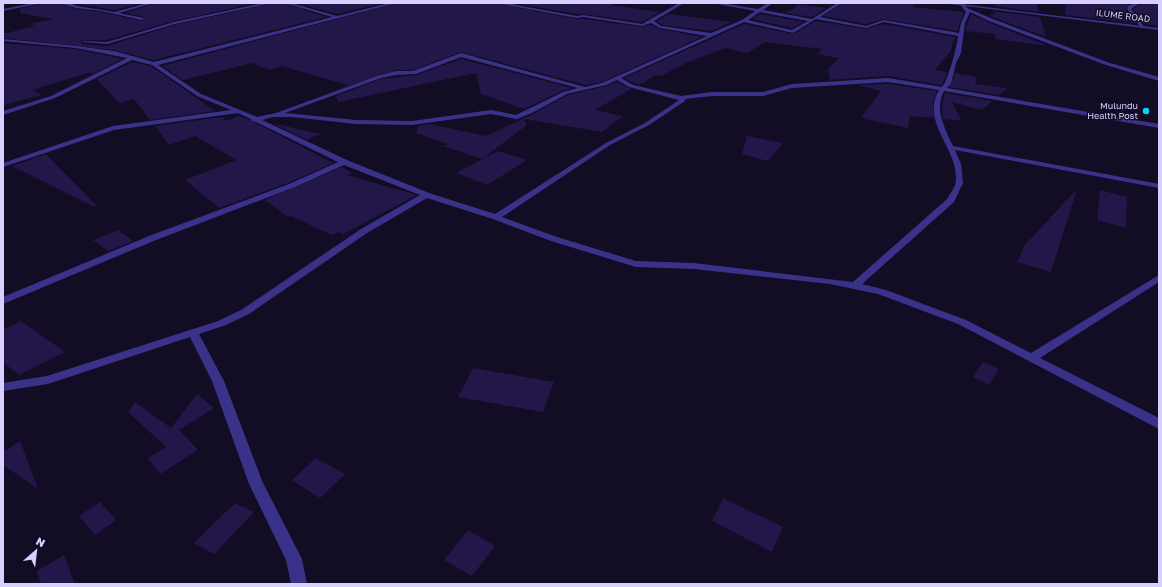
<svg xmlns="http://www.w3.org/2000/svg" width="1162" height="587" font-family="'Golos Text',sans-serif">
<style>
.building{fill:#231648}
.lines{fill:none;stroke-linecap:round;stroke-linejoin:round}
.minor{fill:#3a3288;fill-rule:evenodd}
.tertiary{fill:#3a3288;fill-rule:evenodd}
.poi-dot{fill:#00d4fb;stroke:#120c25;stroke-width:1.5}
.labels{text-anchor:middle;stroke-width:3;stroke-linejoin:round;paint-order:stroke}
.far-street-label{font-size:9px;fill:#d8d0ff;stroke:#120c25}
.far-poi-label{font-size:9px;fill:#d8d0ff;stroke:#120c25;text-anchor:end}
</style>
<rect width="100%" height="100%" fill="#120c25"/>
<g class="building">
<path d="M44,3H59L76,9L101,12L142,21L145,17L125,13L155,3H256L174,21L107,40H84L81,42L82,44L107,46L175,25L272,3H284L326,17L154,60L114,50L3,38V34L35,26L29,24L53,19L20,13V9Z"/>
<path d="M73,3H141L115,10Z"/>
<path d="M297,3H383L337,14Z"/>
<path d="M397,3H495L577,19H583L642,27L651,25L660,29L702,37L602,82L585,85L461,52L413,70H396L335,90L347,85L282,66L269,70L253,63L183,80L162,66Z"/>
<path d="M513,3H611L612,5L660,12L642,22L583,14H577Z"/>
<path d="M832,3H834L812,17L785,13L800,4L826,8Z"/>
<path d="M843,3H916L912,7L964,12L957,31L884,19L866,24L824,16Z"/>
<path d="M994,3H1036L1039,12L994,6Z"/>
<path d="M1066,3H1131L1127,6L1126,10L1136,23L1065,15Z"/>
<path d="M1141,3H1159V26L1144,24L1133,9Z"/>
<path d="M994,11L1040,17L1046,37L987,15H994Z"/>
<path d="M669,14L732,22L711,31L662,25L657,21Z"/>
<path d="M760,14L804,22L792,28L752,19Z"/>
<path d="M971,14L988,22L1048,46L995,39V34L965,31Z"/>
<path d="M816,21L866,29L884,24L955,37L950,52L935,70L947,72L943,83L941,85L888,76L830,80L828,69L839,58L817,54L822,49L765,42L747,53L725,48L686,63L661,76L656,75L639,85L624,78L744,24L793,34Z"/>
<path d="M3,43L76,49L122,59L92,74L91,72L32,90L42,95L3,105Z"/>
<path d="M461,59L572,88L562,91L524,109L481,94L476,73L338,102L336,96L381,79L417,75Z"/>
<path d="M132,62L151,66L215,111L150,120L134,99L119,103L97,79Z"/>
<path d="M955,73L977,77L975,84L1007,88L999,95L950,87Z"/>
<path d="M617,82L631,89L595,110L623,116L602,132L524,119L527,125L482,159L443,146L448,144L416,133L418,126L429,124L486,136L533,114L568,95L606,86Z"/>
<path d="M888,84L937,91L933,102L934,118L910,116L908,128L861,118L881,91L857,85Z"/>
<path d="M945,93L992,101L982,110L952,102L962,121L943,119L942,105Z"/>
<path d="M238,116L250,120L333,163L288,183L219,208L185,180L236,160L195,136L169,145L155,126L222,117L227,121Z"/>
<path d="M272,123L320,134L307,140Z"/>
<path d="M747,136L783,143L768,161L742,154Z"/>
<path d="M498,151L527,160L487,185L456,173Z"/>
<path d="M46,154L96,205L94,207L12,166Z"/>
<path d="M342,167L352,173L347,175L417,195L343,234L339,232L332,235L291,216L288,217L265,200Z"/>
<path d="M1077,189L1051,272L1017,262L1024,246Z"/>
<path d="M1100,190L1127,197L1126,228L1097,220Z"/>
<path d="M118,230L133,241L108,251L93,240Z"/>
<path d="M21,321L65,352L19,375L3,362V330Z"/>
<path d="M983,362L999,369L989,385L973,377Z"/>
<path d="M473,368L554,382L543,412L458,397Z"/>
<path d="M197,394L214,408L179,430L198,450L160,474L148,458L166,447L128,412L135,402L171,428Z"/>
<path d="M20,441L38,489L3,465V452Z"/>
<path d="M316,458L345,474L320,498L292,480Z"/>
<path d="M723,498L783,527L772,552L712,521Z"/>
<path d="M100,502L116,520L95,535L79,516Z"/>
<path d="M235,503L254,512L214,554L194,543Z"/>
<path d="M468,530L495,546L472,576L444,560Z"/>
<path d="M64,555L75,584H41L37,571Z"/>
</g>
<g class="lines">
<g class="minor">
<path d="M34,3H43L3,11V9Z"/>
<path d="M60,3H69L77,6L115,12L147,3H154L119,13L144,18L142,20L101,11L76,8Z"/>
<path d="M263,3H271L175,24L107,44L82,42L84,41L107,42L174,22Z"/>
<path d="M285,3H291L337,16L389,3H396L158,65L201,94L257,117L276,113L377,76L396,71H413L461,53L585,87L602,83L707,36L660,28L651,23L642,26L583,17L577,18L496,3H505L577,16L583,15L642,24L679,3H684L654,21L661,26L711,33L742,20L755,11L712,3H721L758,9L768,3H773L763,10L812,19L837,3H842L820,17L866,26L884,20L959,33L961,23L966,12L959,3H963L967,8L993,19L1107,62L1159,77V81L1103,64L989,21L970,12L965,23L961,53L956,63L951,84L947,88L1159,124V128L944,91C934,109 945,129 953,146L1159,184V188L955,150L961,164L963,183L954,202L862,284L886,290L966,320L1031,353L1159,275V282L1040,358L1159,418V429L958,324L878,294L830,284L694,269L636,267L551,241L493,219L427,198L367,233L249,314L226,325L199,334L224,381L263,483L302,559L307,584H291L286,560L249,484L212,381L190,337L48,384L3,391V383L47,376L218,321L241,310L361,229L420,195L344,165L295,187L156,240L3,304V297L149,236L289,184L338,162L256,122L252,121L251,119L238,113L114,130L3,167V163L113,126L231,110L197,96L152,65L132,60L55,98L3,115V111L51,96L127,58L76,48L3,41V39L76,46L114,51L154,62L332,17ZM760,12L808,21L792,30L748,20ZM816,19L866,28L884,22L958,36C957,46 948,81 942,87L888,78L792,84L763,92H712L681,96L633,85L621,78L744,22L793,33ZM461,57L578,88L563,92L516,115L491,110L412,121L356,120L285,113L381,78L396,75L416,74ZM617,80L629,87L679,100L645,123L606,143L495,214L429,193L347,160L262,120L273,117H292L356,124L412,125L491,114L517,119L532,113L567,94L606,85ZM888,82L939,90C919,124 963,152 955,185C953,190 950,194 947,199L853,282L694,263L636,261L557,237L502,217L610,145L649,125L685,101V99L712,96H763L792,88Z"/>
<path d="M1135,3H1140L1131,9L1145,28H1141L1127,9L1128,6Z"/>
</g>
<path class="tertiary" d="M941,3H953L1159,28V30Z"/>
</g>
<circle class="poi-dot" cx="1146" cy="111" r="4"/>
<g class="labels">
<g class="far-street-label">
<text transform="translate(1123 16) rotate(7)" y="3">ILUME ROAD</text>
</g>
<g class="far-poi-label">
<text x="1138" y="109">Mulundu<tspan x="1138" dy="10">Health Post</tspan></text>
</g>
</g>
<rect width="1162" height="587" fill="none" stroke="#d8d0ff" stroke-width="8"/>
<g transform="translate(36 551) rotate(28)" stroke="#120c25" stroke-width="3" paint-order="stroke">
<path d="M0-3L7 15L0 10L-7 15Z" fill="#d8d0ff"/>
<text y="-6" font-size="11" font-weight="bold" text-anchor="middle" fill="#d8d0ff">N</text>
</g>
</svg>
